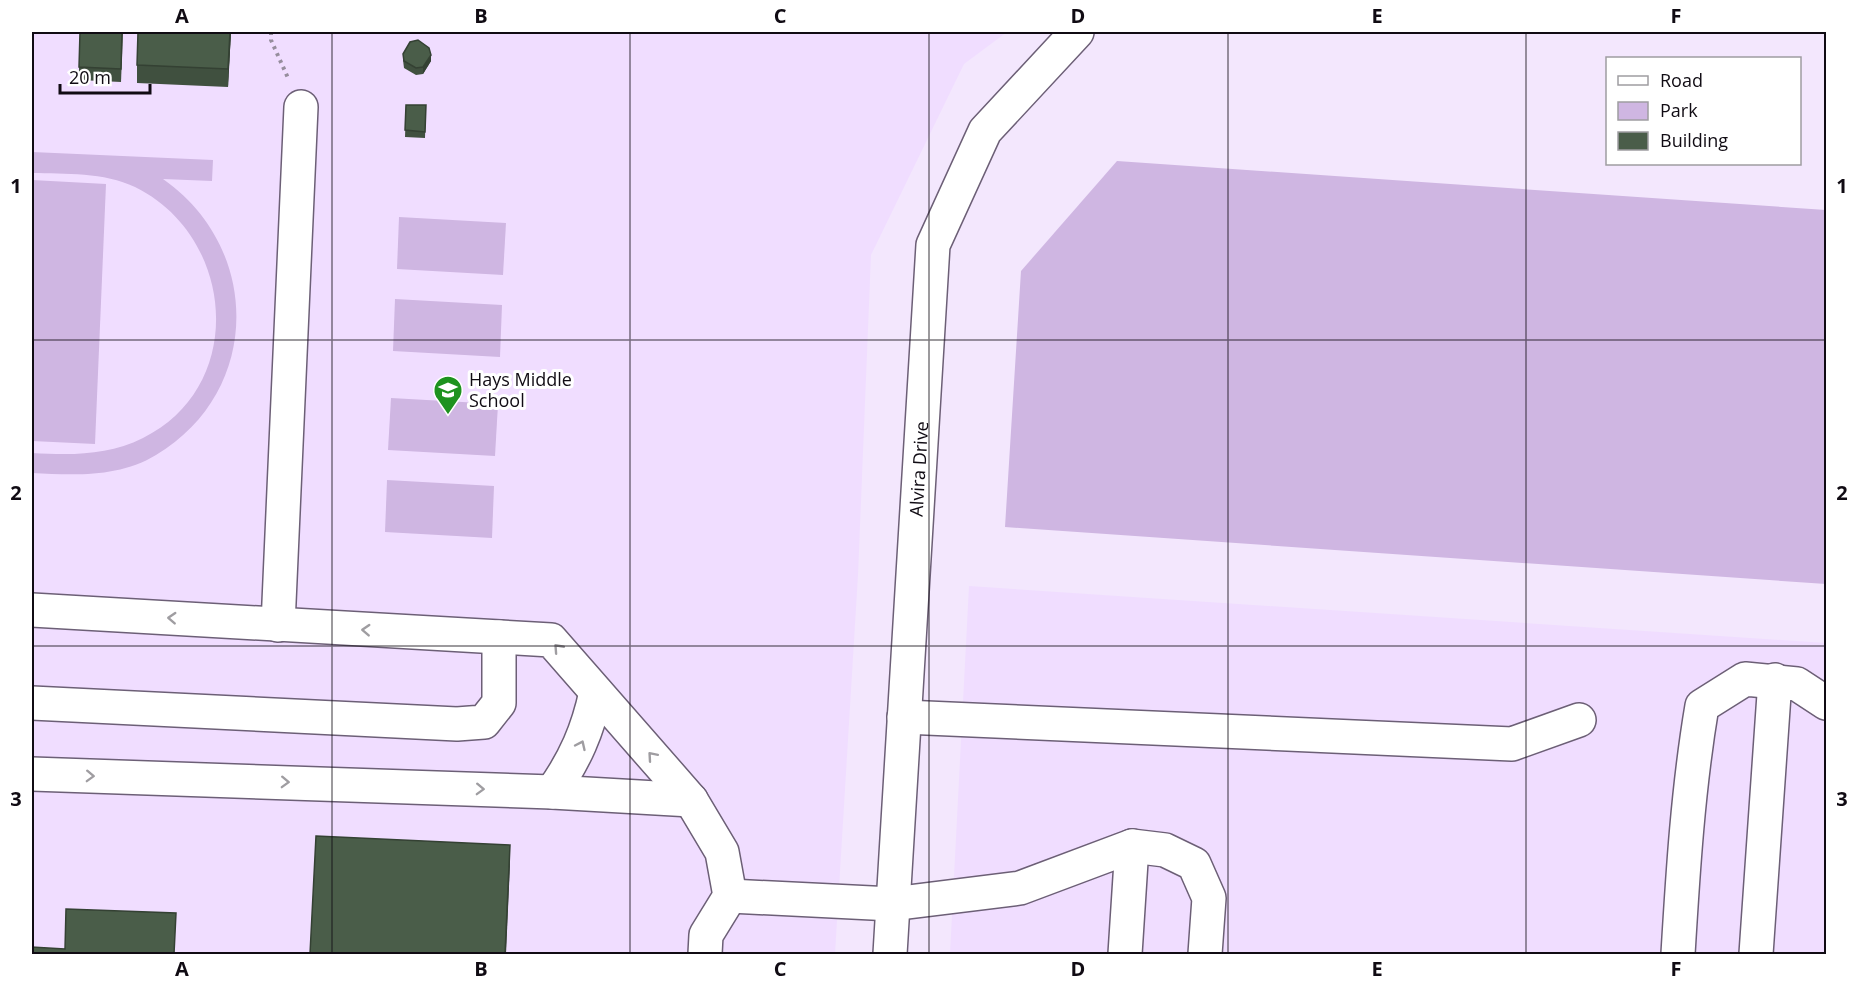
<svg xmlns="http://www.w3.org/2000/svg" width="1858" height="986" font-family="'Open Sans',sans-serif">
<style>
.built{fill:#f0ddff}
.green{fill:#cfb6e2}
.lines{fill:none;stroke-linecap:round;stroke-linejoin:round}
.minor-casing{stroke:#6c5f76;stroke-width:36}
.path{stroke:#968d9d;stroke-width:4;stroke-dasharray:3 4.5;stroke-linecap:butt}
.minor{stroke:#fff;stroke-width:33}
.wall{fill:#40503f}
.shaded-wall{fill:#344133}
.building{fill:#4a5d49;stroke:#344133;stroke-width:1.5}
.oneway{stroke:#9f9da1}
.grid{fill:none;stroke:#100b13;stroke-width:1.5;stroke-opacity:0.55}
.labels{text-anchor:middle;stroke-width:6;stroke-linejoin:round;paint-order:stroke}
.poi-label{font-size:18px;fill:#100b13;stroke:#fff;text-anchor:start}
.street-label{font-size:18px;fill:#100b13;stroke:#fff}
.neatline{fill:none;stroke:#100b13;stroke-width:2}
.grid-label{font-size:20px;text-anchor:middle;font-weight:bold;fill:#100b13}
</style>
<rect width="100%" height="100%" fill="#f3e7fd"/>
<g class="built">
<path d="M32,32H1007L964,64L871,255L858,575L835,954H32Z"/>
<path d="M969,586L1826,643V954H950Z"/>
</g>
<g class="green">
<path d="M32,152L213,160L212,181L163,179C262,248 262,392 156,455C118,478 74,475 32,473V453C71,455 107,456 143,438C248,386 235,236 135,187C104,172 65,174 32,173Z"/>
<path d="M1117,161L1826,210V584L1005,527L1021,271Z"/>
<path d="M32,180L106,184L95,444L32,441Z"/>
<path d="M399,217L506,223L503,275L397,269Z"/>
<path d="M395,299L502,305L500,357L393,351Z"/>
<path d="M391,398L498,404L495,456L388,450Z"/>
<path d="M387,480L494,486L492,538L385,532Z"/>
</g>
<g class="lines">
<g class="minor-casing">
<g id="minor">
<path d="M32,610L551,640L691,800L722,852L730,896L706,935L705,954"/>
<path d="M278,625L301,107"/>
<path d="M32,703L457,724L484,722L499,703V637"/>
<path d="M904,717L1512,744L1579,720"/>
<path d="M32,774L552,792L691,800"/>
<path d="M552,792C575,760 588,730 596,692"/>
<path d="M730,896L892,904L1020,888L1132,846L1165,850L1194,864L1209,898L1205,954"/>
<path id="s1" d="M890,954L933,245L985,131L1077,32"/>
<path d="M1125,954L1132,846"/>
<path d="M1678,954C1683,871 1688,789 1702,706L1745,679L1797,684L1826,703"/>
<path d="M1756,954L1775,680"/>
</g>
</g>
<path class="path" d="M271,32V40L288,78"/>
<use href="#minor" class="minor"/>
</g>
<g class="wall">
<path d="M123,32L121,82L79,80V67Z"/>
<path d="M231,32L228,87L137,83V65Z"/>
<path d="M403,54L431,61L423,74L416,75L404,68L403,60Z"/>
<path d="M406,105H426L425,138L405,137Z"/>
</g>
<g class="shaded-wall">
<path d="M230,32H231L228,87V69Z"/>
<path d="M431,55V61L423,74V67Z"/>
<path d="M510,845V864L506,954H505Z"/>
</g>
<g class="building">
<path d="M80,32H122L121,69L79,67Z"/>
<path d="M138,32H230L228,69L137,65Z"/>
<path d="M418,40L429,48L431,55L423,67L416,68L404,61L403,54L410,42Z"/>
<path d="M406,105H426L425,132L405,130Z"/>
<path d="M316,836L510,845L505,954H310Z"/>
<path d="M66,909L176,913L174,954H32V947L65,949Z"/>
</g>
<defs><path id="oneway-chevron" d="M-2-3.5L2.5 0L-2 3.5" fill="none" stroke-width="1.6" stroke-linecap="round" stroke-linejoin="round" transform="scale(1.5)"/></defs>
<g class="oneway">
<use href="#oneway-chevron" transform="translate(172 618) rotate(-177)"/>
<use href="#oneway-chevron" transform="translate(366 630) rotate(-177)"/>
<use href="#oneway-chevron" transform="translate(558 648) rotate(-132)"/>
<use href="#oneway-chevron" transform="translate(581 745) rotate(-65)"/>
<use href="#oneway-chevron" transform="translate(652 756) rotate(-131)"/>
<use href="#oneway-chevron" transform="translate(90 776) rotate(2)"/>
<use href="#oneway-chevron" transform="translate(285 782) rotate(2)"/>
<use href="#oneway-chevron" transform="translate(480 789) rotate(2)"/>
</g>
<path class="grid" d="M332,32V954M630,32V954M929,32V954M1228,32V954M1526,32V954M32,340H1826M32,646H1826"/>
<defs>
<g id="school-pin" transform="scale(1.5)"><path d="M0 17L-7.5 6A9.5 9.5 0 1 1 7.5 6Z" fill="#1e921f" stroke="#fff"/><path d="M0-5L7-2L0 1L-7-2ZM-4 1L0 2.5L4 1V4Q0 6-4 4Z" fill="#fff"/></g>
</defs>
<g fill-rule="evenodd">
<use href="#school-pin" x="448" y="390"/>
</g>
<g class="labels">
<g class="poi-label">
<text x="469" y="386">Hays Middle<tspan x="469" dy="21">School</tspan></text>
</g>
<g class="street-label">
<text dy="6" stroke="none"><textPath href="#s1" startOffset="486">Alvira Drive</textPath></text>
</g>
</g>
<rect width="1858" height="986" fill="none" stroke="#ffffff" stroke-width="66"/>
<rect x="1606" y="57" width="195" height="108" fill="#ffffff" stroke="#9f9da1" stroke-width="1.5"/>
<rect x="1618" y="76" width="30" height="9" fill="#ffffff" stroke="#9f9da1" stroke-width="1.5"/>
<text x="1660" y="87" font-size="18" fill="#100b13">Road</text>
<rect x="1618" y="102" width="30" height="18" fill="#cfb6e2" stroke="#9f9da1" stroke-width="1.5"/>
<text x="1660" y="117" font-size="18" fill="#100b13">Park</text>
<rect x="1618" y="132" width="30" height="18" fill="#4a5d49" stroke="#9f9da1" stroke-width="1.5"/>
<text x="1660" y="147" font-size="18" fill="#100b13">Building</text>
<path d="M60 84v9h90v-9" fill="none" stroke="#100b13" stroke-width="3"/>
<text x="69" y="84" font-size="18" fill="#100b13" stroke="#ffffff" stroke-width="4.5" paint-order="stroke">20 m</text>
<rect x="33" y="33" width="1792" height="920" class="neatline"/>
<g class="grid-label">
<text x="182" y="23">A</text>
<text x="481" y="23">B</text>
<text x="780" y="23">C</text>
<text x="1078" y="23">D</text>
<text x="1377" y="23">E</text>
<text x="1676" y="23">F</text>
<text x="16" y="193">1</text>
<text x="1842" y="193">1</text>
<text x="16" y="500">2</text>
<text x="1842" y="500">2</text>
<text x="16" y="806">3</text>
<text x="1842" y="806">3</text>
<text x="182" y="976">A</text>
<text x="481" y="976">B</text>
<text x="780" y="976">C</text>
<text x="1078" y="976">D</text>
<text x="1377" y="976">E</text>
<text x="1676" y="976">F</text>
</g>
</svg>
